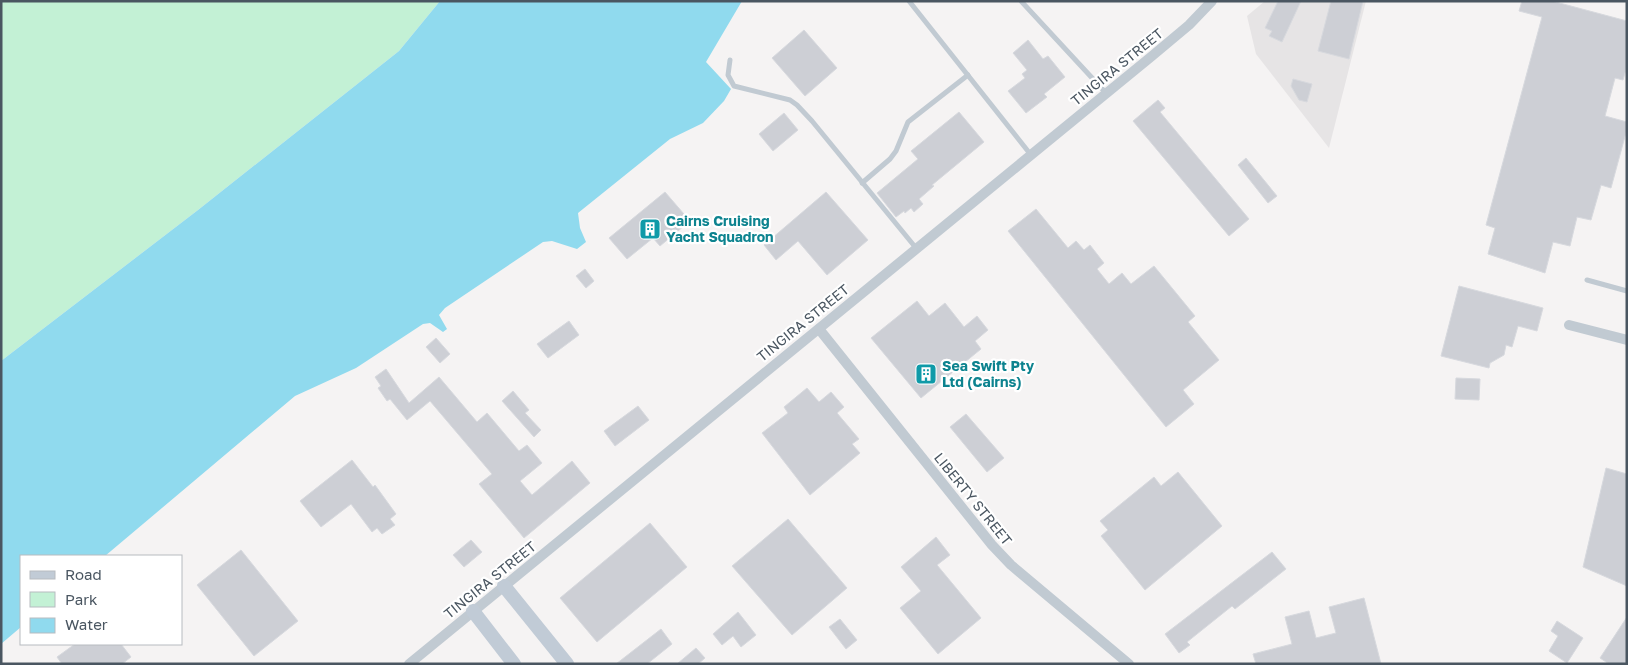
<svg xmlns="http://www.w3.org/2000/svg" width="1628" height="665" font-family="'Golos Text',sans-serif">
<style>
.education{fill:#e6e4e5}
.green{fill:#c3f1d5}
.water{fill:#90daee}
.building{fill:#cdcfd5;stroke:#d7d9de}
.lines{fill:none;stroke-linecap:round;stroke-linejoin:round}
.lane{stroke:#c1cad2;stroke-width:5}
.street{stroke:#c1cad2;stroke-width:10}
.secondary{stroke:#c1cbd6;stroke-width:14}
.labels{text-anchor:middle;stroke-width:4.5;stroke-linejoin:round;paint-order:stroke}
.street-label{font-size:14px;fill:#4a5661;stroke:#fff}
.culture-label{font-size:14px;font-weight:bold;fill:#0d838f;stroke:#fff;text-anchor:start}
</style>
<rect width="100%" height="100%" fill="#f5f3f3"/>
<path class="education" d="M1265,1H1366L1329,148L1256,54L1247,16Z"/>
<path class="green" d="M1,1H440L399,51L198,210L1,361Z"/>
<path class="water" d="M440,1H742L706,62L731,89L724,101L703,123L670,139L578,213L580,228L586,242L577,249L552,241L543,242L445,308L439,315L447,329L443,332L430,323L423,324L356,368L295,396L105,556H21V627L1,644V361L198,210L399,51Z"/>
<g class="building">
<path d="M1278,1H1301L1282,42L1269,36L1272,31L1265,28Z"/>
<path d="M1331,1H1363L1349,59L1318,51Z"/>
<path d="M1522,1H1552L1627,21V66L1623,80L1615,78L1605,116L1627,122V129L1611,188L1601,185L1591,220L1577,217L1570,246L1553,242L1545,273L1488,254L1495,228L1486,225L1542,17L1519,11Z"/>
<path d="M804,30L837,68L805,96L772,58Z"/>
<path d="M1028,40L1043,59L1048,56L1065,77L1044,94L1047,97L1026,113L1008,91L1025,78L1022,74L1027,70L1013,53Z"/>
<path d="M1293,79L1312,84L1307,102L1299,100L1291,86Z"/>
<path d="M1158,100L1165,108L1160,112L1249,219L1229,236L1133,121Z"/>
<path d="M959,112L984,142L932,185L934,186L919,199L923,204L914,212L911,208L905,213L904,211L896,217L877,193L918,159L911,151Z"/>
<path d="M784,113L798,130L773,151L759,134Z"/>
<path d="M1246,158L1277,196L1268,203L1238,165Z"/>
<path d="M665,192L690,221L660,246L653,238L627,259L609,238Z"/>
<path d="M826,192L868,240L827,275L798,241L776,260L764,245Z"/>
<path d="M1036,209L1068,248L1076,241L1084,250L1090,245L1104,263L1097,269L1109,284L1122,273L1131,284L1154,266L1195,316L1188,322L1219,360L1183,390L1194,404L1166,427L1008,231Z"/>
<path d="M585,269L594,281L586,288L576,276Z"/>
<path d="M1459,286L1543,308L1537,331L1518,326L1512,347L1506,345L1504,355L1490,363L1489,368L1441,356Z"/>
<path d="M917,301L929,316L945,303L964,327L977,316L988,330L975,341L981,349L921,398L871,338Z"/>
<path d="M569,321L579,335L548,358L537,344Z"/>
<path d="M436,338L450,354L440,363L426,347Z"/>
<path d="M386,369L409,403L439,377L477,422L487,413L519,451L527,445L542,463L520,481L532,495L572,461L590,483L524,538L479,484L492,474L430,401L407,420L390,399L387,401L378,388L381,386L375,377Z"/>
<path d="M1456,378L1480,379L1479,400L1455,399Z"/>
<path d="M807,388L819,402L831,392L844,407L837,413L859,439L852,444L860,453L810,495L762,433L788,413L784,407Z"/>
<path d="M513,391L529,410L525,413L541,430L534,437L502,401Z"/>
<path d="M638,406L649,420L615,446L604,431Z"/>
<path d="M966,414L1004,458L987,472L950,427Z"/>
<path d="M352,460L373,487L375,485L396,514L390,519L395,525L382,534L377,528L372,532L351,504L321,527L300,501Z"/>
<path d="M1606,468L1627,474V586L1583,567Z"/>
<path d="M1178,472L1222,526L1145,590L1101,536L1108,530L1100,521L1154,477L1161,486Z"/>
<path d="M788,519L847,588L792,635L732,566Z"/>
<path d="M650,523L687,567L597,642L560,598Z"/>
<path d="M936,537L950,555L937,565L981,618L938,654L900,608L921,591L901,567Z"/>
<path d="M471,540L482,552L464,567L453,555Z"/>
<path d="M241,550L298,621L254,656L197,585Z"/>
<path d="M1272,552L1286,569L1235,609L1232,606L1187,642L1190,645L1179,653L1165,634Z"/>
<path d="M1364,598L1381,664H1256L1253,654L1292,644L1285,617L1309,611L1316,638L1336,633L1329,607Z"/>
<path d="M738,612L756,635L741,647L733,636L722,645L713,634Z"/>
<path d="M1627,617V664H1609L1600,658Z"/>
<path d="M840,619L857,640L846,649L829,627Z"/>
<path d="M1557,621L1583,638L1567,663L1549,651L1558,636L1551,631Z"/>
<path d="M661,629L672,644L647,664H616Z"/>
<path d="M75,644H121L131,657L122,664H62L57,657Z"/>
<path d="M696,648L705,658L698,664H677Z"/>
</g>
<g class="lines">
<g class="lane">
<path d="M909,1L1031,155"/>
<path d="M1021,1L1106,93"/>
<path d="M730,60L728,75L734,86L790,100L797,105L812,121L916,248"/>
<path d="M862,183L890,159L896,151L908,122L968,75"/>
<path d="M1587,280L1627,291"/>
</g>
<g class="street">
<path d="M1569,325L1627,340"/>
<path d="M819,329L992,545L1011,565L1129,664"/>
<path d="M409,664L1152,56L1189,25L1212,1"/>
</g>
<g class="secondary">
<path d="M504,586L567,664"/>
<path d="M473,611L514,664"/>
</g>
</g>
<defs>
<g id="building-square" transform="scale(1.125)"><rect x="-9" y="-9" width="18" height="18" rx="4" fill="#0f9aa8" stroke="#fff"/><path d="M-4-6H4V6H1V3H-1V6H-4ZM-2.5-4.3h1.7v1.8h-1.7ZM.8-4.3h1.7v1.8H.8ZM-2.5-1h1.7V.8h-1.7ZM.8-1h1.7V.8H.8Z" fill="#fff"/></g>
</defs>
<g fill-rule="evenodd">
<use href="#building-square" x="650" y="229"/>
<use href="#building-square" x="926" y="374"/>
</g>
<g class="labels">
<g class="street-label">
<text transform="translate(1117 67) rotate(-39)" y="5">TINGIRA STREET</text>
<text transform="translate(803 323) rotate(-39)" y="5">TINGIRA STREET</text>
<text transform="translate(973 499) rotate(51)" y="5">LIBERTY STREET</text>
<text transform="translate(490 580) rotate(-39)" y="5">TINGIRA STREET</text>
</g>
<g class="culture-label">
<text x="666" y="226">Cairns Cruising<tspan x="666" dy="16">Yacht Squadron</tspan></text>
<text x="942" y="371">Sea Swift Pty<tspan x="942" dy="16">Ltd (Cairns)</tspan></text>
</g>
</g>
<rect width="1628" height="665" fill="none" stroke="#4a5661" stroke-width="5"/>
<rect x="20" y="555" width="162" height="90" fill="#ffffff" stroke="#b7bbc0"/>
<rect x="30" y="571" width="25" height="8" fill="#c1cbd6" stroke="#b7bbc0"/>
<text x="65" y="580" font-size="15" fill="#4a5661">Road</text>
<rect x="30" y="592" width="25" height="15" fill="#c3f1d5" stroke="#b7bbc0"/>
<text x="65" y="605" font-size="15" fill="#4a5661">Park</text>
<rect x="30" y="618" width="25" height="15" fill="#90daee" stroke="#b7bbc0"/>
<text x="65" y="630" font-size="15" fill="#4a5661">Water</text>
</svg>
